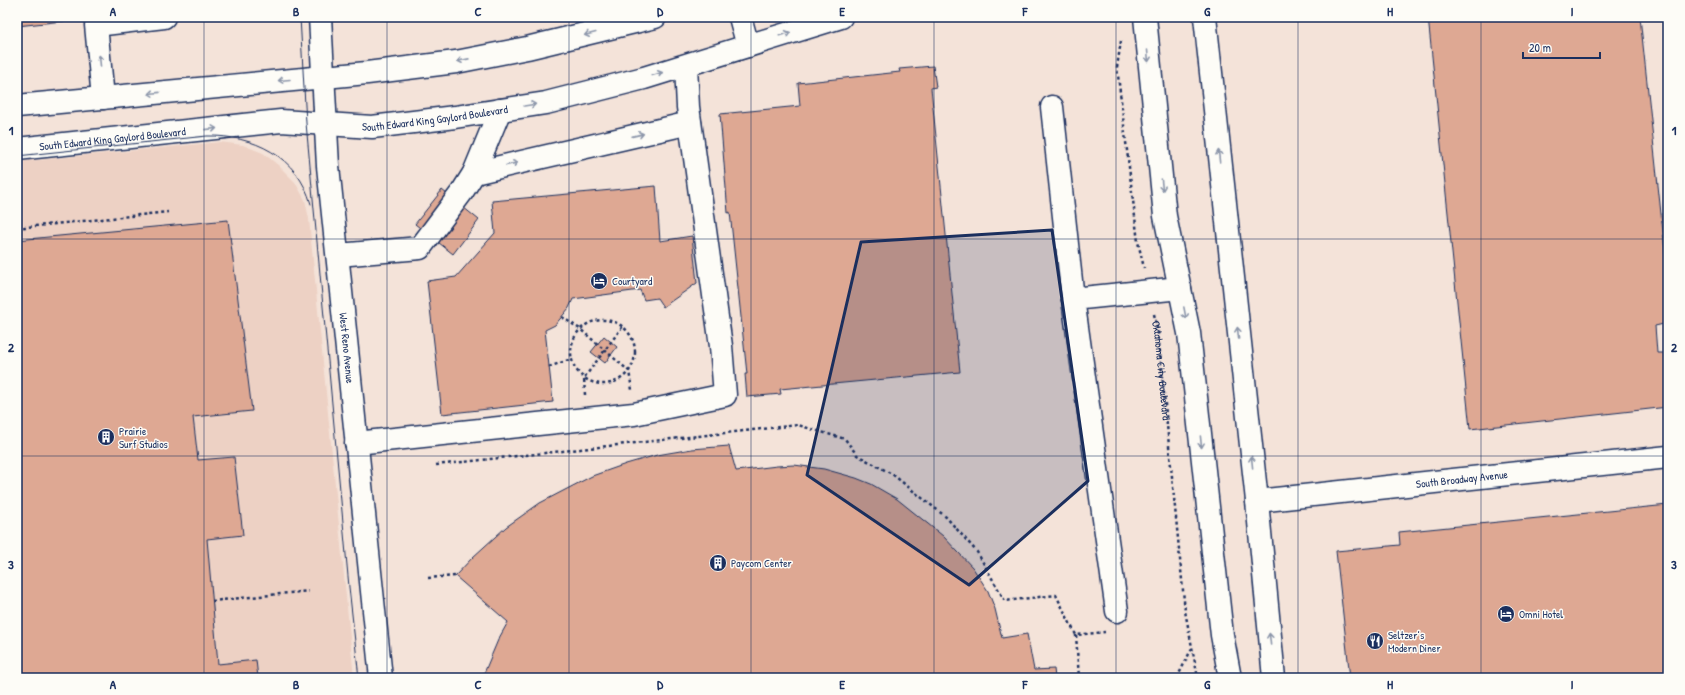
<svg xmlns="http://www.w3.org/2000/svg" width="1685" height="695" font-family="'Patrick Hand',sans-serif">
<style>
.built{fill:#edd1c4}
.building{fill:#dea893;stroke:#1b2f5e}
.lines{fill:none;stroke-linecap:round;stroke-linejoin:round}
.minor-casing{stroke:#1b2f5e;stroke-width:25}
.major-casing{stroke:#1b2f5e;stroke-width:25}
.path{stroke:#1b2f5e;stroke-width:2.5;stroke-dasharray:3 3;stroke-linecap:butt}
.minor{stroke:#fdfcf7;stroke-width:22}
.major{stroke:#fdfcf7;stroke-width:22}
.tram{stroke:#1b2f5e;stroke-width:1}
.oneway{stroke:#8c96aa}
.marked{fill:#1b2f5e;fill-opacity:0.2;stroke:#1b2f5e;stroke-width:3;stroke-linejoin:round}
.grid{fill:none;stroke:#1b2f5e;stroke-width:1;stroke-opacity:0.55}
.labels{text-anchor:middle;stroke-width:3;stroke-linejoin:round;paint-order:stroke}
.street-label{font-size:11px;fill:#1b2f5e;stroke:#fdfcf7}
.poi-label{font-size:11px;fill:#1b2f5e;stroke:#fdfcf7;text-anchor:start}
.neatline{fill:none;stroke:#1b2f5e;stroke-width:1.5}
.grid-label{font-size:13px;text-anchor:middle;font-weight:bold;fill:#1b2f5e}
</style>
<rect width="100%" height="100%" fill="#f4e3d9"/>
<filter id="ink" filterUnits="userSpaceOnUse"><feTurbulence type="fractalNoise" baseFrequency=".025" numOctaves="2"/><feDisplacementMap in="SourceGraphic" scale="8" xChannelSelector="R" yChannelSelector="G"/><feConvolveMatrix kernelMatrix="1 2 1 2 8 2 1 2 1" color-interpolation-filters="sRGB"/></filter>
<g filter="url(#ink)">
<path class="built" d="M220,142L243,145L263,153L278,165L295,182L305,200L309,219L354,678H17V162Z"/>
<g class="building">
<path d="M17,17H73V20L17,26Z"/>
<path d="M1428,17H1640L1668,279V323L1655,326L1657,353H1668V407L1470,429Z"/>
<path d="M933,66L936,87L931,88L960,372L780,389L781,394L747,397L745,374H747L730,212L728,213L720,114L800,106L798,83L900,72L899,69Z"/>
<path d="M656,186L660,241L692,236L697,283L663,307L657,298L644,300L640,290L573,299L569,308L555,325L545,330L553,402L442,414L427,281L456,277L495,233L492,201Z"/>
<path d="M442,190L479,220L453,254L415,224Z"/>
<path d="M228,220L252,411L193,417L198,460L234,457L243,535L207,539L218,664L256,660L258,678H17V240Z"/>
<path d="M604,336L617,347L605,363L591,352Z"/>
<path d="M729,446L736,471L777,466L794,465L824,469L856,478L871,484L897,499L943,536L973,568L988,591L995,609L1002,638L1027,634L1034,670L1054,669L1055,678H482L498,640L508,622L455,576L473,557L506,527L540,503L592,476L626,464L657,455L692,449Z"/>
<path d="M1668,505V678H1350L1336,551L1400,545L1399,532Z"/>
</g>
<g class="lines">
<g class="minor-casing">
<g id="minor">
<path d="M740,17L748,46"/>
<path d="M103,98L96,25L164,17"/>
<path d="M1052,107L1073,299"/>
<path d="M474,173L690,123"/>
<path d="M338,255L420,248L462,192L474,173L500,110"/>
<path d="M356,443L634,414L725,395L721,346L688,107L686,66"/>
<path id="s2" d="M1257,501L1668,457"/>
<path d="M1117,611L1073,299L1180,288"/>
</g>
</g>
<g class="major-casing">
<g id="major">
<path id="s3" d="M320,17L328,166L381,678"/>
<path d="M1145,17L1165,216L1189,333L1222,635L1230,678"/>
<path d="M1205,17L1257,501L1274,678"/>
<path d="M17,106L367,73L456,62L527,48L655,17"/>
<path id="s4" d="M17,149L281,121L372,127L455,117L546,103L644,78L841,17"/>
</g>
</g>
<g class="path">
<path d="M1121,41L1117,67L1138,242L1144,268"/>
<path d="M17,228L168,212"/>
<path id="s1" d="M1154,314L1158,332L1185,611L1198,678"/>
<path d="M562,317L580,329L629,371L632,390"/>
<circle cx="603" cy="352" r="32"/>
<path d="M549,367L571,359"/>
<path d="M585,395L584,378L623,326"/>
<path d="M436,465L798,425L845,439L857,455L892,474L946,517L977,552L1005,601L1056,595L1076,635L1105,632"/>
<path d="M428,578L455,576"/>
<path d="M212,601L309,591"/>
<path d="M1076,635L1079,678"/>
<path d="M1177,678L1192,648"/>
</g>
<use href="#minor" class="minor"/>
<use href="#major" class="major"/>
<g class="tram">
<path d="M300,17L306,123L349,587L359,678"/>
<path d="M17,156L207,136C253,135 298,156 311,204"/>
</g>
</g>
<defs><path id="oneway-shaft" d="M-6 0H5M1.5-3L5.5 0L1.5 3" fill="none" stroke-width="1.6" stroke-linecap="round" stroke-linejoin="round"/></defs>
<g class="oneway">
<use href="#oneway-shaft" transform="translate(590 34) rotate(166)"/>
<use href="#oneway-shaft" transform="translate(785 34) rotate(-17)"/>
<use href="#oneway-shaft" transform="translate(1148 56) rotate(85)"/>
<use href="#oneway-shaft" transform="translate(463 60) rotate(169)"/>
<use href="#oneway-shaft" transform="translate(100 61) rotate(-96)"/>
<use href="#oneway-shaft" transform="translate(657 74) rotate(-16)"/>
<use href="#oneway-shaft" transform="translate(284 80) rotate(175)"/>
<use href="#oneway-shaft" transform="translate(154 93) rotate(174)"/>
<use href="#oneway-shaft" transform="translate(530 105) rotate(-9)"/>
<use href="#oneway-shaft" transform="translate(211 129) rotate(-6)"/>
<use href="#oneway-shaft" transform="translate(638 135) rotate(-13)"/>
<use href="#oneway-shaft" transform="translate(1219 156) rotate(-96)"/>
<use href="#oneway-shaft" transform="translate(512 164) rotate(-13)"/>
<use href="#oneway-shaft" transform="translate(1162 185) rotate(84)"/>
<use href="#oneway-shaft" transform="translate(1185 313) rotate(79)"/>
<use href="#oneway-shaft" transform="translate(1238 333) rotate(-96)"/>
<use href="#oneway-shaft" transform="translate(1201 442) rotate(84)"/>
<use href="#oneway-shaft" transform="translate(1252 462) rotate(-96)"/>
<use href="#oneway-shaft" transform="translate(1270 639) rotate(-96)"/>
</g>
</g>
<path class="marked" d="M1052,230L1088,481L969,585L807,475L861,242Z"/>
<path class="grid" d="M204,17V678M387,17V678M569,17V678M751,17V678M934,17V678M1116,17V678M1298,17V678M1481,17V678M17,239H1668M17,456H1668"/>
<defs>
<g id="hotel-disc" transform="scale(0.9)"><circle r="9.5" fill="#1b2f5e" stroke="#fdfcf7"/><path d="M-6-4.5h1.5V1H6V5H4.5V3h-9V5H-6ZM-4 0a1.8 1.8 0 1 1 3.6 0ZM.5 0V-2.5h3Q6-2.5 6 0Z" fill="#fff"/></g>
<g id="building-disc" transform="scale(0.9)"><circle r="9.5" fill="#1b2f5e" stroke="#fdfcf7"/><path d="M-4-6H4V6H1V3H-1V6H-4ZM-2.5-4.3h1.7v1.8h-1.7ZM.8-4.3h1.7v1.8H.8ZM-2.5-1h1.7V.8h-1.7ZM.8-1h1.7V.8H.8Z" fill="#fff"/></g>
<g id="restaurant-disc" transform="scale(0.9)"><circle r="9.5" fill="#1b2f5e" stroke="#fdfcf7"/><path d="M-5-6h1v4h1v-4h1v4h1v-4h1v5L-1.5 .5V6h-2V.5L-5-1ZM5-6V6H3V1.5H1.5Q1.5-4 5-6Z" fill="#fff"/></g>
</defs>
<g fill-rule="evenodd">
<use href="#hotel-disc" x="599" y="281"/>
<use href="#building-disc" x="106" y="437"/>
<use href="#building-disc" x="718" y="563"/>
<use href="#hotel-disc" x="1506" y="614"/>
<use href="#restaurant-disc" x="1375" y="641"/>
</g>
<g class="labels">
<g class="street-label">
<text dy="4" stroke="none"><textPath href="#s4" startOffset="420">South Edward King Gaylord Boulevard</textPath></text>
<text dy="4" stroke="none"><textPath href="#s4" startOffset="96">South Edward King Gaylord Boulevard</textPath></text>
<text dy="4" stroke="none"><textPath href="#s3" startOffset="332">West Reno Avenue</textPath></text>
<text dy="4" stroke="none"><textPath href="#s1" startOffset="57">Oklahoma City Boulevard</textPath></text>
<text dy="4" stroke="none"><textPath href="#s2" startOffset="206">South Broadway Avenue</textPath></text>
</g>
<g class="poi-label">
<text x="612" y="285">Courtyard</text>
<text x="119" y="435">Prairie<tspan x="119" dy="13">Surf Studios</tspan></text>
<text x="731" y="567">Paycom Center</text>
<text x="1519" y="618">Omni Hotel</text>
<text x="1388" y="639">Seltzer’s<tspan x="1388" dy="13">Modern Diner</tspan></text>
</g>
</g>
<rect width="1685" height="695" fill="none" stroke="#fdfcf7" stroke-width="44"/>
<path d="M1523 52v6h77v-6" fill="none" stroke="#1b2f5e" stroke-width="2"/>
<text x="1529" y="52" font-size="12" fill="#1b2f5e" stroke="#fdfcf7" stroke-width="3" paint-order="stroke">20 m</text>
<rect x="22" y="22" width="1641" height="651" class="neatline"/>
<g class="grid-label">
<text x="113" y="16">A</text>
<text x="296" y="16">B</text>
<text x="478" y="16">C</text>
<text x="660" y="16">D</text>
<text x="842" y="16">E</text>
<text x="1025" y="16">F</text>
<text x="1207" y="16">G</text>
<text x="1390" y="16">H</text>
<text x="1572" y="16">I</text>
<text x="11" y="135">1</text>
<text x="1674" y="135">1</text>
<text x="11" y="352">2</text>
<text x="1674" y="352">2</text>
<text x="11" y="569">3</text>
<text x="1674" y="569">3</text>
<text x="113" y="689">A</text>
<text x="296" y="689">B</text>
<text x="478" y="689">C</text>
<text x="660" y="689">D</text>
<text x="842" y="689">E</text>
<text x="1025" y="689">F</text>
<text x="1207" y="689">G</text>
<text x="1390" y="689">H</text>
<text x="1572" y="689">I</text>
</g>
</svg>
